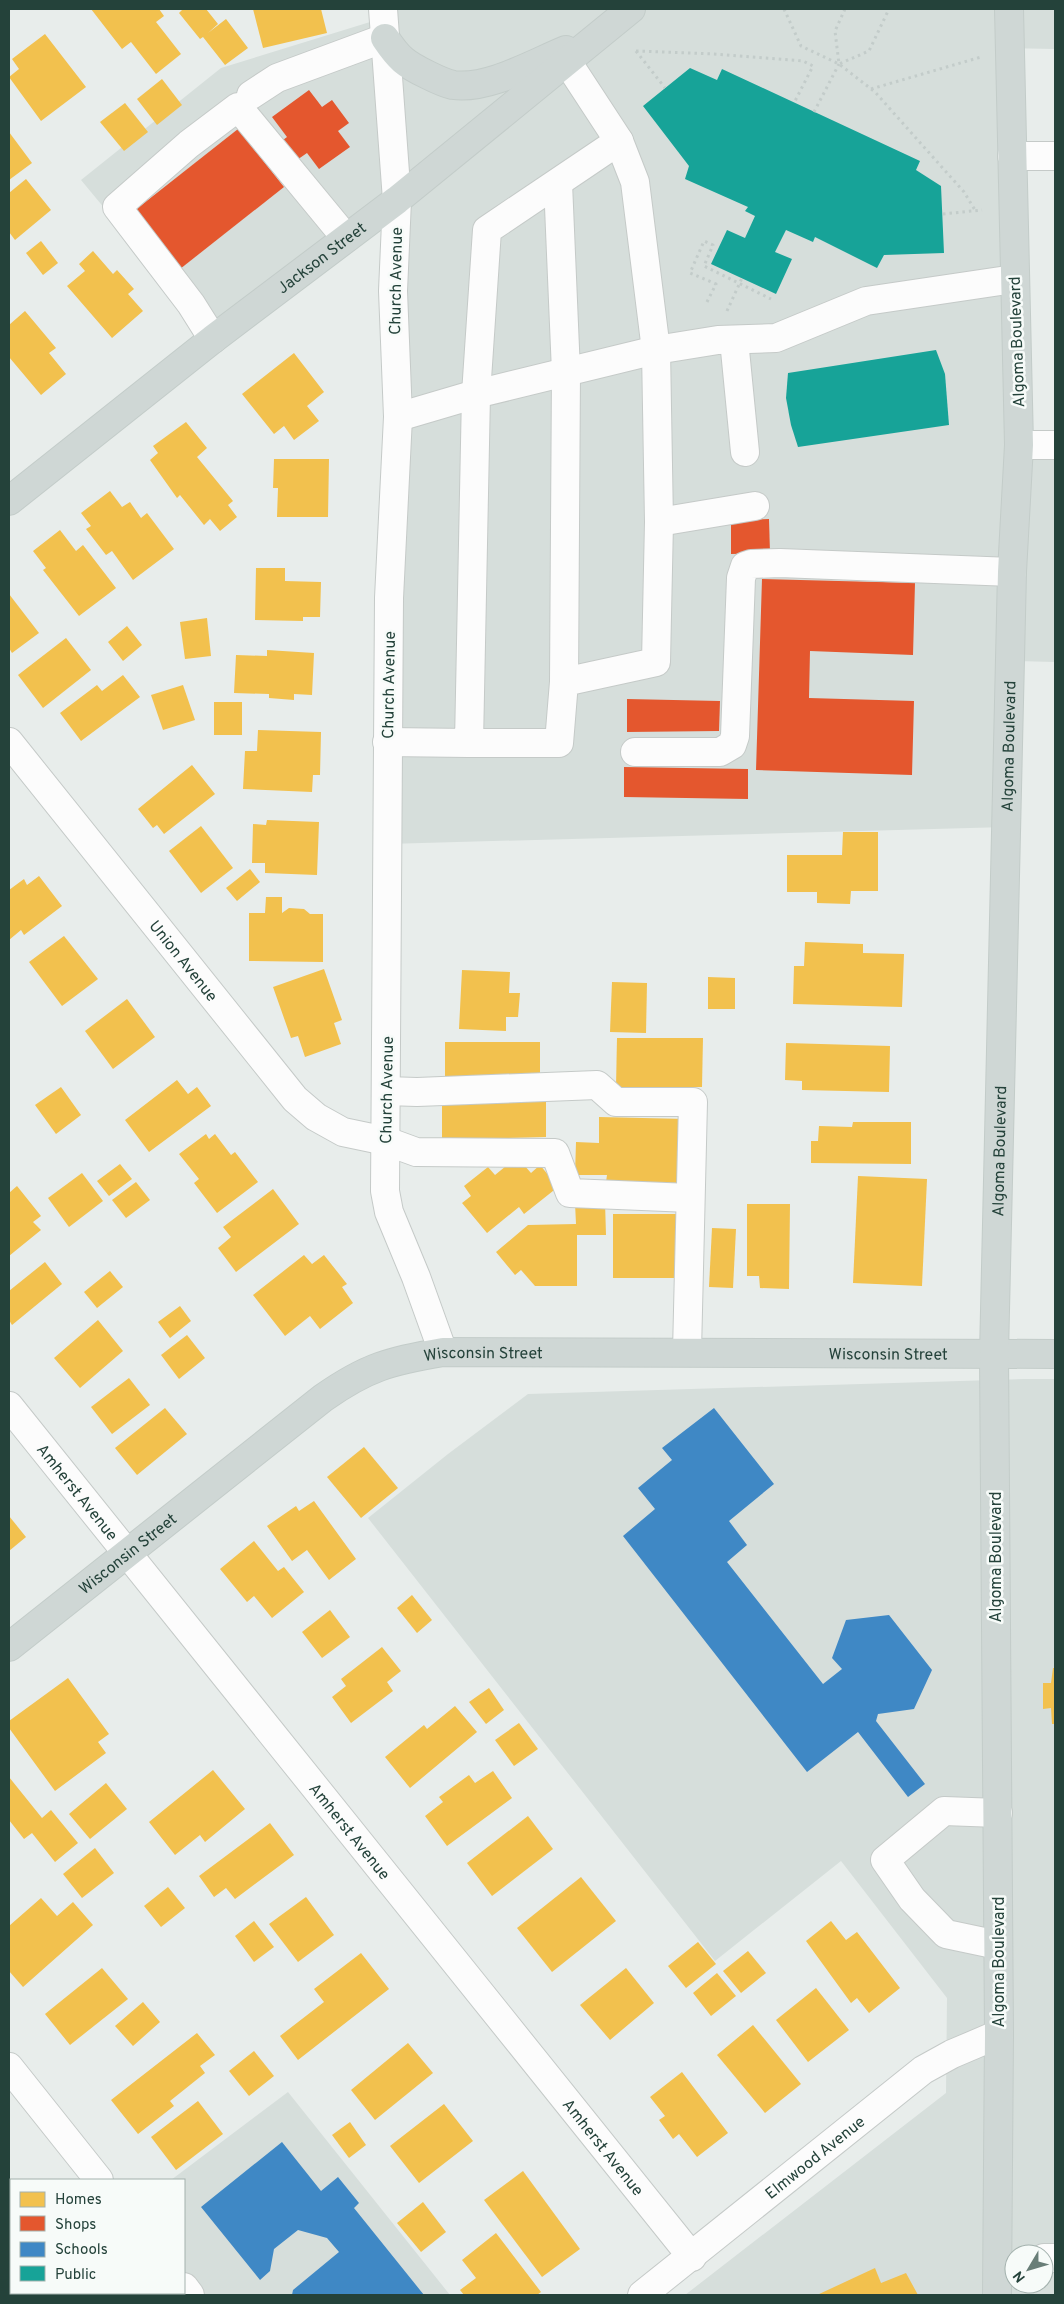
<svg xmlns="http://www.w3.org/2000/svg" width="1064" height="2304" font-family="Overpass,sans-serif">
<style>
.built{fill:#d6dedb;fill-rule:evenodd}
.homes{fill:#f2c14e}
.shops{fill:#e4572e}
.schools{fill:#3f88c5}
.public{fill:#17a398}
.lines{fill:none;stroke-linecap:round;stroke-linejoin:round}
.minor-casing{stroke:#c5cac8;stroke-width:30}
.major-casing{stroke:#c3ccc9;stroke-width:30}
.path{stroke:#c3ccca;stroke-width:3;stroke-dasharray:2.5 4;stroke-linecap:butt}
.minor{stroke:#fcfcfc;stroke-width:28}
.major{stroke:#cfd7d5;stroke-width:28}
.labels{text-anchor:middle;stroke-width:5;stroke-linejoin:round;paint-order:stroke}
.street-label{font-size:16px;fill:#24423a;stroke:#f7fbf9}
</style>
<rect width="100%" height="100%" fill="#e8edeb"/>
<g class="built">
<path d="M383,9H1055V49L1010,48L1019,445H1055V662L1011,661L1006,827L387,844L396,201L213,339L81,180L221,68L383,18Z"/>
<path d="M1024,1379H1055V2295H685L946,2093L947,1998L841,1861L715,1961L368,1518L448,1454L528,1394ZM1014,2254H1044V2284H1014Z"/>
<path d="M288,2092L450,2295H19L22,2293H184V2180H171Z"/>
</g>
<g class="homes">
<path d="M91,9H159L164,16L156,22L181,54L156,74L131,42L122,49Z"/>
<path d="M183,9H206L218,24L208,33L226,19L248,48L225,65L203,37L200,39L179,13Z"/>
<path d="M253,9H321L327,33L263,48Z"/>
<path d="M45,34L86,87L41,121L9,77L19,69L12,59Z"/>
<path d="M162,79L182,105L157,125L137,99Z"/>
<path d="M125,103L148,132L124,151L100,122Z"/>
<path d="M9,132L32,163L9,180Z"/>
<path d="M26,179L51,210L15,240L9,232V193Z"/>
<path d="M41,241L58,263L43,275L26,253Z"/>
<path d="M93,251L113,274L117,270L134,289L128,294L143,311L112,338L67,286L85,271L79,264Z"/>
<path d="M25,311L56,348L49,353L66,374L41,395L9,357V325Z"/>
<path d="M294,353L324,392L307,406L319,421L294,440L284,426L274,434L242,394Z"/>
<path d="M186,422L207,448L197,457L233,501L228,505L237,517L220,531L210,519L204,525L180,495L177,498L150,460L158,453L153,446Z"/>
<path d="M274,459H329L328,517H277L278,488H273Z"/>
<path d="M110,491L122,507L130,502L141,518L147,513L174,549L133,580L112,551L106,555L86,529L91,526L81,513Z"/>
<path d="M60,530L76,551L83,545L116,588L79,616L43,570L46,568L33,551Z"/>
<path d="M256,568H285V581L321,582L320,617H303V621L255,620Z"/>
<path d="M9,594L39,633L12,653L9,648Z"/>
<path d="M207,618L211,656L185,659L180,622Z"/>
<path d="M127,626L142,645L123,661L108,642Z"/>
<path d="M66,638L91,670L43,708L18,675Z"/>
<path d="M267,650L314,653L312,695L294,694V700L269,698V694L234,693L236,655L267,656Z"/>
<path d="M123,675L140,697L81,741L60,713L97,685L102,691Z"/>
<path d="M183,685L195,720L163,730L151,695Z"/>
<rect x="214" y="702" width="28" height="33"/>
<path d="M258,730L321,732L320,775H313L312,792L243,789L245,751H257Z"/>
<path d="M192,765L215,794L164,834L157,825L153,828L138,809Z"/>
<path d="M267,820L319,822L317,875L265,873V863H252L253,824L266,825Z"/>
<path d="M201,826L233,868L201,893L169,851Z"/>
<path d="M843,832H878V891H851L850,904L817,903V892H787V855H842Z"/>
<path d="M250,869L260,882L237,901L226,888Z"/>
<path d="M39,876L62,906L24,935L21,930L9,940V890L24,879L27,885Z"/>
<path d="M266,897H282V913L289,908L304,909L310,914H323V962L249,961V913H265Z"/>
<path d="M64,936L98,979L62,1006L29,962Z"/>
<path d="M805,942L863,944V953L904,954L902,1007L793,1004L794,966H804Z"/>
<path d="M324,969L342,1020L334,1023L341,1044L305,1057L298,1036L291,1038L273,987Z"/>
<path d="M462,970L510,972L509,993H520L518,1017H506V1031L459,1029Z"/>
<path d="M708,977L735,978V1009H708Z"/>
<path d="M612,982L647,983L646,1033L610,1032Z"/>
<path d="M127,999L155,1037L113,1069L85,1031Z"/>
<path d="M617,1038H703L702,1087H616Z"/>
<rect x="445" y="1042" width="95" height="39"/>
<path d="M786,1043L890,1046L889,1092L802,1090V1081L785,1080Z"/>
<path d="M177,1080L188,1094L197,1087L211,1106L149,1152L125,1120Z"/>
<path d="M61,1087L81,1115L56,1134L35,1105Z"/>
<path d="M546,1097V1137L442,1140V1099Z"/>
<path d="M599,1117L686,1119L685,1183L606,1182L607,1175H575L576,1142L599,1143Z"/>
<path d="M853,1122H911V1164L811,1163V1141H818L819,1126L852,1127Z"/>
<path d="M206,1134L209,1139L215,1134L231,1155L235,1152L258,1182L217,1213L194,1183L199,1179L179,1154Z"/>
<path d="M517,1157L531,1173L540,1165L558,1187L524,1214L519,1207L487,1233L462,1203L471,1196L464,1186L488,1167L495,1175Z"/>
<path d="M120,1164L132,1179L109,1196L97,1181Z"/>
<path d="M82,1173L103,1201L69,1227L48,1198Z"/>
<path d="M858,1176L927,1179L922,1286L853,1283Z"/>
<path d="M136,1182L150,1200L126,1218L112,1200Z"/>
<path d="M17,1186L41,1216L33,1222L41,1230L9,1256V1193Z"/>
<path d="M273,1189L299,1224L236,1272L218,1248L231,1237L223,1227Z"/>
<path d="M605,1202L606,1235H577V1286H535L521,1270L515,1275L496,1252L528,1225L576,1224L575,1203Z"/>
<path d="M747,1204H790L789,1289L760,1288L759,1276H747Z"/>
<rect x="613" y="1214" width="64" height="64"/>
<path d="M712,1228L736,1229L733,1288L709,1287Z"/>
<path d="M304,1255L312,1264L324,1255L347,1284L342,1287L353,1303L320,1329L310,1316L285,1336L253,1295Z"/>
<path d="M45,1262L62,1284L12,1325L9,1320V1291Z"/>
<path d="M110,1271L123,1287L97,1308L84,1292Z"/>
<path d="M180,1306L191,1321L170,1338L158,1322Z"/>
<path d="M98,1320L123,1351L80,1388L54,1358Z"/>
<path d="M187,1335L205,1358L179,1379L161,1355Z"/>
<path d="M129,1378L150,1405L112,1434L91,1407Z"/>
<path d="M165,1408L187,1434L137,1475L115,1448Z"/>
<path d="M364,1447L398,1488L361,1518L327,1477Z"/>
<path d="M314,1501L356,1559L329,1580L307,1550L292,1561L267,1526L296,1506L299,1511Z"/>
<path d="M9,1516L26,1537L9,1551Z"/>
<path d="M254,1541L278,1571L284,1567L304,1592L272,1618L254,1596L247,1602L220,1569Z"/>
<path d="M412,1595L432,1620L417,1633L397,1608Z"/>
<path d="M330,1610L350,1637L322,1658L302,1632Z"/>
<path d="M382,1647L401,1671L387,1682L393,1691L351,1723L332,1697L346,1686L341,1679Z"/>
<path d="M1053,1668H1055V1724H1052L1051,1708L1043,1709V1683H1051Z"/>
<path d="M68,1678L109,1734L98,1742L106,1753L55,1791L9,1728V1721Z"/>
<path d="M489,1688L504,1710L486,1724L469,1702Z"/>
<path d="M455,1706L477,1732L410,1788L385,1757L424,1725L427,1729Z"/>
<path d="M519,1723L538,1749L514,1766L495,1740Z"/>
<path d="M213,1770L245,1809L205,1842L200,1835L175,1855L149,1822Z"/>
<path d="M493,1771L512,1798L447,1846L425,1816L443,1802L439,1797L469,1775L475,1783Z"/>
<path d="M9,1777L42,1818L51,1810L78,1843L55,1862L32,1833L24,1839L9,1820Z"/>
<path d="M106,1783L127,1809L90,1839L69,1814Z"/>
<path d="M528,1816L553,1849L492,1896L467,1863Z"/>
<path d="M270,1823L294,1855L235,1899L226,1888L214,1897L199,1876Z"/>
<path d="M95,1848L114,1873L82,1898L63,1874Z"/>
<path d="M581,1877L616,1921L552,1972L517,1928Z"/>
<path d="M168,1887L185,1908L161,1927L144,1906Z"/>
<path d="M306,1897L334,1935L298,1962L269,1924Z"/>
<path d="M41,1898L57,1916L73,1902L93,1925L23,1987L9,1971V1926Z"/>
<path d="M254,1921L274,1947L254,1962L235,1936Z"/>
<path d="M831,1921L846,1940L857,1932L900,1988L869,2013L857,1998L851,2003L806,1941Z"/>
<path d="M698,1942L716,1964L686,1988L668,1966Z"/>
<path d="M748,1951L766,1973L741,1993L723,1971Z"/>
<path d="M361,1953L389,1989L298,2060L280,2036L324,2002L314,1989Z"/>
<path d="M102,1968L128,1999L70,2045L45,2014Z"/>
<path d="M626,1968L654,2003L610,2040L580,2005Z"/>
<path d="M717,1973L736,1996L711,2016L693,1993Z"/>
<path d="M816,1988L849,2030L808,2062L776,2020Z"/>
<path d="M143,2002L160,2022L133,2046L115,2026Z"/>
<path d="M753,2025L801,2084L765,2113L717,2055Z"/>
<path d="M197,2033L215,2055L200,2066L205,2073L170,2101L174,2106L138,2134L111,2100Z"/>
<path d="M408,2043L433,2073L375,2120L351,2090Z"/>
<path d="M254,2051L274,2076L249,2096L229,2071Z"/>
<path d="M682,2072L728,2133L697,2157L679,2134L673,2139L659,2120L665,2116L650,2097Z"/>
<path d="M198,2101L223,2134L176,2170L151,2137Z"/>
<path d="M444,2104L473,2141L419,2183L390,2146Z"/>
<path d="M350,2122L366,2145L349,2158L332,2135Z"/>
<path d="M523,2171L580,2249L542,2277L484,2200Z"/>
<path d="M423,2202L446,2232L421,2252L397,2223Z"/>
<path d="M496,2233L541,2292L537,2295H464L460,2290L476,2278L462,2260Z"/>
<path d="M875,2268L881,2283L906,2273L918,2295H817Z"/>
</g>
<g class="shops">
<path d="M309,90L322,107L332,100L349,123L338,131L350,147L319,169L307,153L294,162L279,143L287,137L272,117Z"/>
<path d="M238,129L284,187L180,269L134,211Z"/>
<path d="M769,519L770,553L731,554V520Z"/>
<path d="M762,579L915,583L913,655L810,651L809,698L914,701L912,775L756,770Z"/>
<path d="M627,699L720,701L719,731L627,732Z"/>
<path d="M624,767L748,769V799L624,797Z"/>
</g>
<g class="schools">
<path d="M714,1408L774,1484L729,1521L747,1545L727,1562L823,1684L842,1669L832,1658L846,1620L889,1615L932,1670L914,1709L878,1714L876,1721L925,1784L908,1797L858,1732L807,1772L623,1536L655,1509L638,1488L672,1460L662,1448Z"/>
<path d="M282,2142L321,2191L338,2177L359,2203L354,2208L424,2295H292L293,2290L339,2252L327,2238L298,2230L274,2249L270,2271L260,2280L201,2207Z"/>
</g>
<g class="public">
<path d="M690,68L717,80L722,69L920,161L916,170L941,186L944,253L884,255L877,268L815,237L813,242L786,230L775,252L792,259L776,294L711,264L727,230L745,238L755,216L745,211L748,207L685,179L689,166L643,106Z"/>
<path d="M936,350L945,374L949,425L798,447L791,425L786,398L788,373Z"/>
</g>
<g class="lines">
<g class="minor-casing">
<g id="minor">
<path d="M383,9L397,200L393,291L398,417L389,598L385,1191L389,1212L416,1277L443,1352"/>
<path d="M566,60L619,141"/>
<path d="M251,95L277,78L385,38"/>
<path d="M1012,156H1055"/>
<path d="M558,183L566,372L564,682"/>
<path d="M213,339L191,304L117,207L189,144L238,107L346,238"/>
<path d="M734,340L745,452"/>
<path d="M398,417L476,394L656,350L718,340L776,338L866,301L1014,279"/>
<path d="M1019,445H1055"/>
<path d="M659,522L755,506"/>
<path id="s1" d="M9,742L295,1099L316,1117L343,1132L386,1141L416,1152L555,1153L570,1193L690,1198"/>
<path d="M387,742L469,743L476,394L487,230L619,141L635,182L656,350L659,522L656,662L564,682L559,743H469"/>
<path d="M635,752H720L732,745L735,736L741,578L745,566L751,564L780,563L1012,572"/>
<path d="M386,1091L417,1092L597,1085L616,1102H693L687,1352"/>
<path id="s2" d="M9,1406L692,2257"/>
<path d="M998,1813L944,1811L885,1860L912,1899L946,1934L998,1945"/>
<path d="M9,2067L99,2180"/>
<path d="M1044,2258H1055"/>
<path d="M9,2275L11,2273"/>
<path d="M184,2287L190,2295"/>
<path id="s3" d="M642,2295L923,2070L952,2054L999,2034"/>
</g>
</g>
<g class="major-casing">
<g id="major">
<path d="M385,38C399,59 405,64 428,75C436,79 444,83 453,85C488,90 534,63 566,50"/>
<path id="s4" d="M9,501L213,339L397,200L631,9"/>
<path id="s5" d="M9,1647L323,1398C367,1367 390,1361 443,1352L1055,1354"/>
<path id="s6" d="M997,2295L999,2034L994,1354L1012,572L1019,445L1009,9"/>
</g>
</g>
<g class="path">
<path d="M784,9L801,46L839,64L875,92L964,192L975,210"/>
<path d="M845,9L835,31L839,64L869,51L889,9"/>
<path d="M636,51L714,54L803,61L813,66L794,103"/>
<path d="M636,51L665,88"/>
<path d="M871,89L981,57"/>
<path d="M814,112L839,64"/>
<path d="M943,214L982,210"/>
<path d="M707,302L716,284L690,273L704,241L713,245L704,266L771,299"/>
<path d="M727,311L742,278"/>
</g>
<use href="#minor" class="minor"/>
<use href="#major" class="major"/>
</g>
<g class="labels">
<g class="street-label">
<text dy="6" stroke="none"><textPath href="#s4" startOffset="396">Jackson Street</textPath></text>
<text transform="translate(395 281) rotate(-89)" y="6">Church Avenue</text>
<text transform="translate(1016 342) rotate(-92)" y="6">Algoma Boulevard</text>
<text transform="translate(388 685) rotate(-89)" y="6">Church Avenue</text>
<text dy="6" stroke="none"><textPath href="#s6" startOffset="1549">Algoma Boulevard</textPath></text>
<text dy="6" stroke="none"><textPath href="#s1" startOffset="280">Union Avenue</textPath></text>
<text transform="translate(386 1090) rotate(-89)" y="6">Church Avenue</text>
<text dy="6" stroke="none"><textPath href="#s6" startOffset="1144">Algoma Boulevard</textPath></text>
<text dy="6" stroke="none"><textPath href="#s5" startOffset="976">Wisconsin Street</textPath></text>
<text dy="6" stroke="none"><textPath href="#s5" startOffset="571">Wisconsin Street</textPath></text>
<text dy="6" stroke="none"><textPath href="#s2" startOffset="110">Amherst Avenue</textPath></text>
<text dy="6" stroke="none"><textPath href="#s5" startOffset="151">Wisconsin Street</textPath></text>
<text transform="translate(995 1557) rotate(-90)" y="6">Algoma Boulevard</text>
<text dy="6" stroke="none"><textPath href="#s2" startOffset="545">Amherst Avenue</textPath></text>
<text transform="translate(998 1962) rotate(-90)" y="6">Algoma Boulevard</text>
<text dy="6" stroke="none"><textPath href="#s2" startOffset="950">Amherst Avenue</textPath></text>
<text dy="6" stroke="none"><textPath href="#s3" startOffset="221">Elmwood Avenue</textPath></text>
</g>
</g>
<rect width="1064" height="2304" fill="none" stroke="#24423a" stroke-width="20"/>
<rect x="10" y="2179" width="175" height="115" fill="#f7fbf9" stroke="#a3b1ad"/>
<rect x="20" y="2192" width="25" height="15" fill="#f2c14e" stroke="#a3b1ad"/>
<text x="55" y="2204" font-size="15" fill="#24423a">Homes</text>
<rect x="20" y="2216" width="25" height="15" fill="#e4572e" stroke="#a3b1ad"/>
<text x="55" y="2229" font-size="15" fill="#24423a">Shops</text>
<rect x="20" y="2242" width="25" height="15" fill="#3f88c5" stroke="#a3b1ad"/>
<text x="55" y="2254" font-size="15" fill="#24423a">Schools</text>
<rect x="20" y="2266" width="25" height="15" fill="#17a398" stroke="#a3b1ad"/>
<text x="55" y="2279" font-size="15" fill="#24423a">Public</text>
<g transform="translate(1029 2269) rotate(232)"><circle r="24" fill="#f7fbf9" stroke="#a3b1ad"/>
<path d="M0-4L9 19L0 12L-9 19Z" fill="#697e78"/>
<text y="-8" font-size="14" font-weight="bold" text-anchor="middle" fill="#24423a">N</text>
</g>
</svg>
